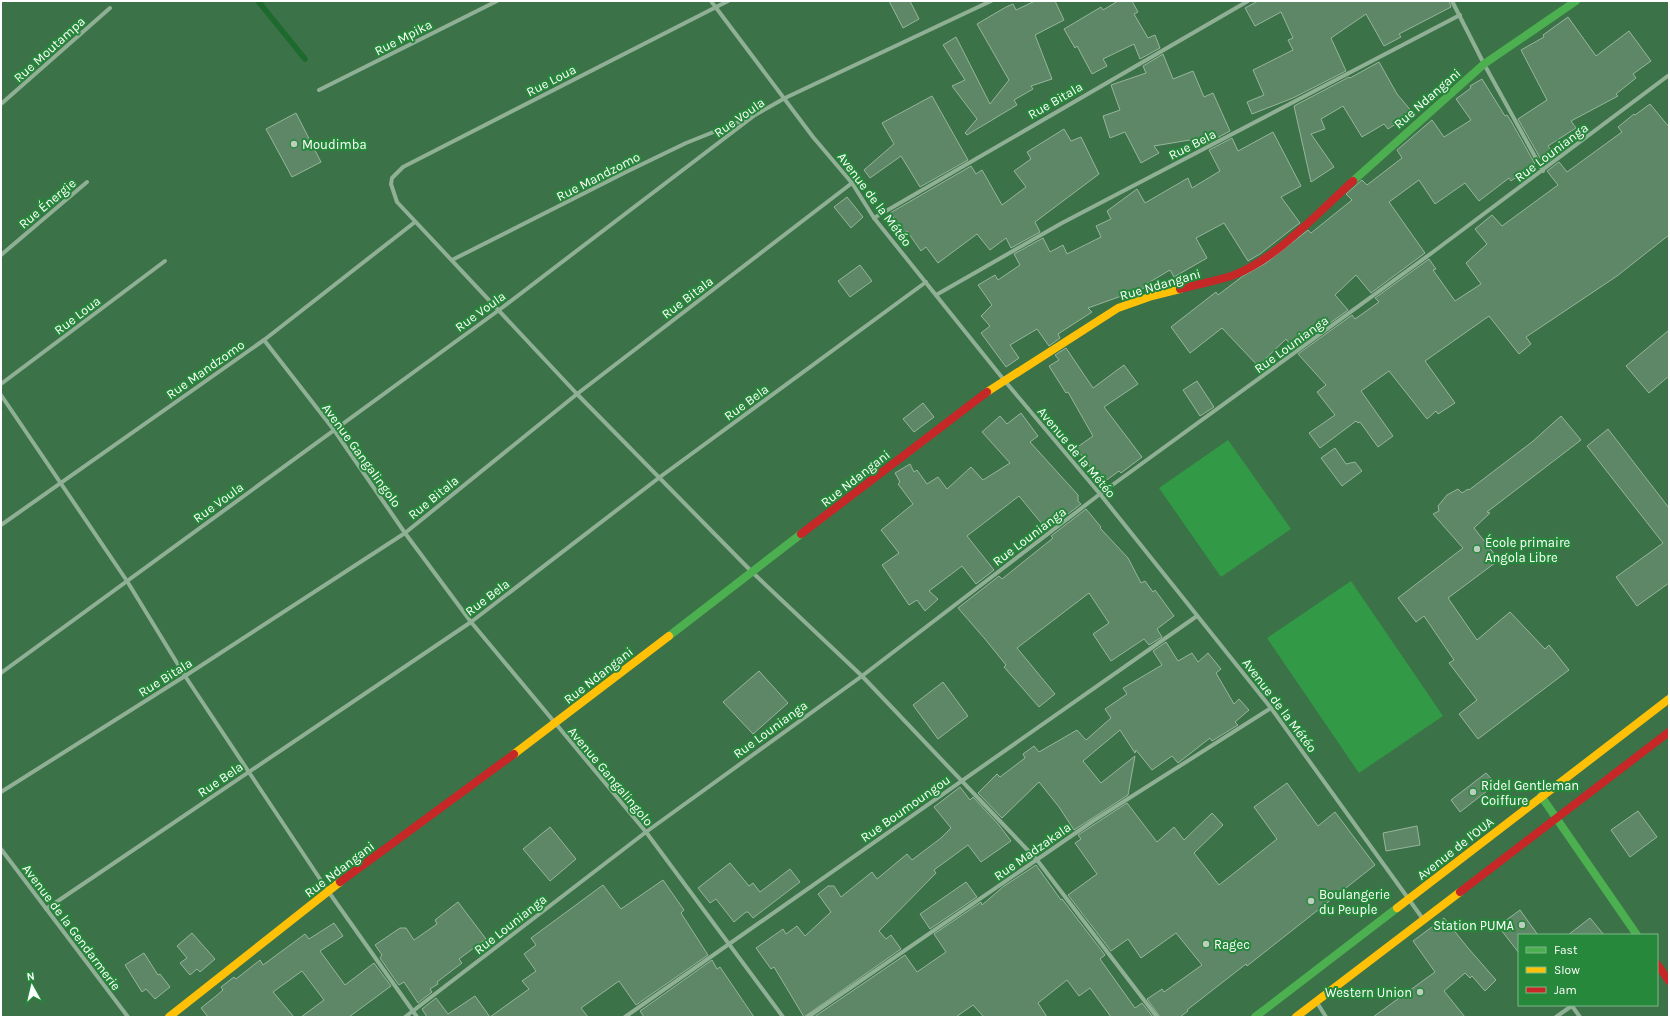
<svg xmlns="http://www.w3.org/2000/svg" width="1670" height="1018" font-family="Karla,sans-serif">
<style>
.green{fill:#329946}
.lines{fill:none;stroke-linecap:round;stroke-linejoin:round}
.stream{stroke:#1d692e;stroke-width:5.5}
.building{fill:#5e8767;stroke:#97b59d}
.street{stroke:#90b096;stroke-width:4}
.fast{stroke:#4caf50;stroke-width:8}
.slow{stroke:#ffc107;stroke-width:8}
.jam{stroke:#c62828;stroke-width:8}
.poi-dot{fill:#bbcebf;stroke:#26883a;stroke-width:1.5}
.labels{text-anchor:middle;stroke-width:4;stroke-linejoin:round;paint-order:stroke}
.street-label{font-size:13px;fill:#fff;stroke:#26883a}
.poi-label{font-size:13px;fill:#fff;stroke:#26883a;text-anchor:start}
</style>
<rect width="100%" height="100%" fill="#3c7247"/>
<g class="green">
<path d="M1228,440L1291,529L1221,577L1159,488Z"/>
<path d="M1351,581L1443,716L1359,773L1267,638Z"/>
</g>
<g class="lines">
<path class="stream" d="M258,1L305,59"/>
</g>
<g class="building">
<path d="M889,1H910L919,19L903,28Z"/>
<path d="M1035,1H1055L1064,20L1035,35L1052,79L1031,86L1033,89L1014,100L1017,105L967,135L965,133L977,119L952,86L965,80L943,45L956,37L990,104L1009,80L977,24L1006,7L1013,4L1016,10Z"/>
<path d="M1118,1H1132L1138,12L1134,14L1148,38L1155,35L1160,48L1140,59L1134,44L1103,59L1107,66L1092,74L1077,46L1075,48L1064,29L1101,7L1103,10Z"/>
<path d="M1258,1H1449L1451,7L1399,34L1401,37L1384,46L1366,14L1331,38L1346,71L1293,98L1252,114L1247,102L1264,95L1253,70L1293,50L1288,40L1293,38L1281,12L1255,26L1245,8Z"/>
<path d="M1568,17L1596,56L1629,31L1651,61L1633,74L1636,78L1616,94L1618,96L1571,121L1576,128L1548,146L1555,156L1544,165L1518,119L1547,100L1521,50L1544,37L1543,35Z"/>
<path d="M1163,54L1173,79L1193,71L1204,97L1213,93L1230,131L1206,144L1204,140L1192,145L1190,140L1154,146L1159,153L1141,163L1125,132L1110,138L1103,116L1120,110L1111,85L1146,73L1143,66Z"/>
<path d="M1379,62L1397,94L1413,113L1388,129L1384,124L1362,137L1343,106L1321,119L1325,129L1311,134L1334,167L1311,182L1294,106L1349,77L1350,78Z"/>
<path d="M1482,79L1505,116L1507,115L1511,121L1535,164L1511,181L1509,178L1479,201L1465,183L1435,204L1419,180L1389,202L1425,253L1371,293L1356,275L1335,295L1348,310L1294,349L1286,339L1258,366L1222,328L1190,353L1171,327L1216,292L1218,295L1243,276L1266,263L1308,230L1311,233L1352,200L1346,194L1362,180L1367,185L1402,158L1397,150L1432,120L1444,137L1471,120L1456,99L1471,88L1470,86Z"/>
<path d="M932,96L968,160L920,187L901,156L870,178L864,170L894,144L882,123Z"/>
<path d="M1650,104L1669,127V235L1617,276L1526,337L1531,344L1519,354L1489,316L1425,361L1455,403L1438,414L1436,411L1427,419L1389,371L1361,391L1393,436L1378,447L1360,422L1358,423L1356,421L1320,448L1309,433L1335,415L1317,392L1326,385L1298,354L1352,315L1355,319L1379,302L1375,298L1429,259L1436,269L1433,270L1455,301L1481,284L1466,263L1487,244L1475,229L1492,215L1502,226L1558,185L1547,171L1559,162L1567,172L1622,132L1618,127L1634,114L1635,115Z"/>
<path d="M296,113L321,162L292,177L266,129Z"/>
<path d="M1064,129L1071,141L1081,137L1099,174L1035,222L1040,232L1011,248L1006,238L990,250L977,234L938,263L926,247L921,251L907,231L905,233L890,213L971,166L976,174L982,170L1002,205L1026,187L1014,171L1031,159L1027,152Z"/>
<path d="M1273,132L1301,186L1281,197L1300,223L1297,225L1260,254L1248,261L1224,223L1196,238L1207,258L1174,277L1170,270L1143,286L1144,288L1128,296L1127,294L1088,308L1092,312L1058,334L1060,338L1049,346L1037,329L1010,345L1019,358L1006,367L981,333L990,326L981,316L992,305L978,285L995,275L998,280L1020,265L1014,254L1043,238L1050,252L1063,245L1067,254L1101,237L1096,226L1111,219L1107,211L1137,189L1145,203L1188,178L1192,188L1220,171L1209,150L1232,138L1238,151Z"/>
<path d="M847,197L863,217L851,228L834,207Z"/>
<path d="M860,265L872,281L850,297L838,281Z"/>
<path d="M1669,330V376L1649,393L1626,366Z"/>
<path d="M1066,348L1093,388L1124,365L1138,384L1104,407L1142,457L1121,473L1119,471L1104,482L1098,475L1097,476L1076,448L1093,436L1068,392L1066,393L1049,366L1059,360L1055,355Z"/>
<path d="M1197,381L1214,407L1200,416L1183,390Z"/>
<path d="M923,403L934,417L914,432L903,419Z"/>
<path d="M1021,413L1038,436L1030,442L1078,495V501L1081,504L1047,530L1019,496L967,536L994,570L976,584L962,566L929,591L938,599L925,611L917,600L909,605L882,565L899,553L881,530L913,504L898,484L900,482L895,473L910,464L914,472L917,470L927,484L938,477L947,489L971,467L983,480L1010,463L982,432L1000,416L1007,424Z"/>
<path d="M1561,416L1581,440L1487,512L1490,513L1474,528L1499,560L1448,598L1477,640L1510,612L1545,649L1549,645L1569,670L1478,739L1459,714L1477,700L1449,663L1454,660L1424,616L1416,622L1398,598L1463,548L1433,514L1439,511L1438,506L1447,495L1458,489L1462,493L1468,489L1469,490L1532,442Z"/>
<path d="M1608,429L1669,508V583L1637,606L1616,577L1663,543L1587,446Z"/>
<path d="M1335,448L1346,464L1355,462L1362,471L1342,486L1321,458Z"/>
<path d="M1086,509L1101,527L1100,528L1128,558L1141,583L1145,581L1153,592L1155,590L1174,616L1157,629L1162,637L1149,645L1144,639L1111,661L1093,634L1109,623L1089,593L1017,648L1055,694L1039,707L1004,667L1006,665L985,639L958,608L999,576L1002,579L1053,538L1051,536Z"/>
<path d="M1166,642L1178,661L1192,653L1198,662L1208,653L1221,669L1216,673L1234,704L1239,699L1249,710L1235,722L1238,725L1212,741L1210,738L1178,763L1172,756L1152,770L1136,750L1135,753L1120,730L1083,761L1101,783L1135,756L1128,795L1074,830L1059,807L1039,782L1002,818L978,793L997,774L1000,777L1025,758L1023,754L1034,746L1039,752L1077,730L1086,740L1111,718L1105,709L1127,694L1123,688L1162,665L1153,651Z"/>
<path d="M759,671L788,703L753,734L723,702Z"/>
<path d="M943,682L968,716L938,739L913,705Z"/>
<path d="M1486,773L1496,784L1460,812L1451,800Z"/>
<path d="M1287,783L1318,826L1335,812L1375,865L1247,966L1246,964L1187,1010L1188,1011L1180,1017H1160L1147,999L1162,989L1164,992L1202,965L1176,933L1141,958L1128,939L1111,951L1068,895L1097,874L1075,843L1081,839L1078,835L1127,803L1157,842L1174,827L1184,840L1212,813L1223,825L1194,853L1219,885L1277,839L1254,807Z"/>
<path d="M960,787L970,800L973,797L999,825L1011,841L981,862L968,845L934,870L936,873L879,931L886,939L891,935L901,949L804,1017L774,967L771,969L756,948L783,929L786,934L797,926L805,936L831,912L818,894L828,886H834L841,897L872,872L877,879L907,854L912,860L941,838L951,828L934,807Z"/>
<path d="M1638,811L1657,837L1630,857L1611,830Z"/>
<path d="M1417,826L1420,845L1386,851L1383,833Z"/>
<path d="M550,827L576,859L550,881L523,849Z"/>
<path d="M730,863L749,886L753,883L760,892L790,869L800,882L753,918L748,912H746L734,922L716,899L710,903L698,888Z"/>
<path d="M1036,865L1061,900L1062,899L1105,955L1100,959L1135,1008L1142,1003L1153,1017H1111L1090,988L1079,996L1067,980L1038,1003L1047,1017H984L973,1005L956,1017H814L905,955L917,972L946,952L934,934L981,902L982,905L1004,886Z"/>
<path d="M663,880L684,910L681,913L708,955L636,1005L619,981L581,1008L588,1017H427L422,1009L436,998L448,1014L475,996L490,1017L529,989L522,981L536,971L524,954L536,945L531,938L603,885L621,909Z"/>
<path d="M966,882L977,897L930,929L920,914Z"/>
<path d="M458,902L486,939L459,959L462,963L437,982L438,984L430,989L432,992L418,1003L404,982L399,985L396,981L380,958L382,955L375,945L400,928H406L414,940L437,924L435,920Z"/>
<path d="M1520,910L1538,935H1519V953L1498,926Z"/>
<path d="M1444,918L1468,948L1496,980L1485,991L1472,976L1470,978L1465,973L1444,991L1465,1017H1373L1435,972L1413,941Z"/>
<path d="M1590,918L1604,935H1568Z"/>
<path d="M334,923L343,936L320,951L345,985L374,963L391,986L349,1017H301L324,1000L302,971L273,992L294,1017H208L201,1008L216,996L223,990L221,987L234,977L236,979L260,960L263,965L305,934L309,939Z"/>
<path d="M192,933L215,959L200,972L197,969L190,975L180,963L187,958L177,946Z"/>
<path d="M144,953L158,975L160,974L170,987L155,999L146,989L142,992L125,965Z"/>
<path d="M712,960L717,969L720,967L754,1017H644L640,1011Z"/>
</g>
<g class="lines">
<g class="street">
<path d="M711,1L813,137L852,183L874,218L1004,380L1100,494L1271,708L1423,919"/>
<path d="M728,1L403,167L392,178L391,184L397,202L577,394L752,572L862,676L1037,860L1157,1017"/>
<path d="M1452,1L1484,64L1543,171"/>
<path d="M319,90L497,1"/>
<path d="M1,104L110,8"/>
<path d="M874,218L1248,1"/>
<path d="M1,255L87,182"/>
<path d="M452,260L626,172L686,143L751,117"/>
<path d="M936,295L1062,223L1460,15"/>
<path d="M264,340L334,430L405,533L471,622L646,832L783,1017"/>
<path d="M1,384L165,261"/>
<path d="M1,395L127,581L185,676L328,891L417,1017"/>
<path d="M1,525L264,340L415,222"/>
<path d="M1,673L499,310L755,115L785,98L991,1"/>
<path d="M1,792L185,676L405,533L577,394L852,183"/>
<path d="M1,849L128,1017"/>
<path d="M46,909L471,622L660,477L926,282"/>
<path d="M1316,1001L1326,1017"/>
<path d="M1572,1006L1580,1017"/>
<path d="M405,1017L646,832L862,676L1100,494L1433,252L1669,75"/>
<path d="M625,1017L1197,616"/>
<path d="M808,1017L1093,821L1271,708"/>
<path d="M1556,1017L1573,1005"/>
</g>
<g class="fast">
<path d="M1353,181L1484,64L1576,1"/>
<path d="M669,636L801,534"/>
<path d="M1541,796L1637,935"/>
<path d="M1255,1017L1397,908"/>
</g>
<g class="slow">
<path d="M987,392L1118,308L1152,296L1180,289"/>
<path d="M514,754L669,636"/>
<path d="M1397,908L1669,699"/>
<path d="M169,1017L340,882"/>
<path d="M1296,1017L1460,892"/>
</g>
<g class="jam">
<path d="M1180,289C1198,284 1217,281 1234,275C1276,259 1320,211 1353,181"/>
<path d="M801,534L987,392"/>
<path d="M340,882L514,754"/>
<path d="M1460,892L1669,732"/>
<path d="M1657,964L1669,981"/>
</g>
</g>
<g class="poi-dot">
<circle cx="294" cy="144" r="4"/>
<circle cx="1477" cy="549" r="4"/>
<circle cx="1473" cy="792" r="4"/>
<circle cx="1311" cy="901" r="4"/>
<circle cx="1522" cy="925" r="4"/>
<circle cx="1206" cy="944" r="4"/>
<circle cx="1420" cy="992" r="4"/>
</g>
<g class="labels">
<g class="street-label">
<text transform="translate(403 37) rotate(-27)" y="5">Rue Mpika</text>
<text transform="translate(49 49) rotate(-42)" y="5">Rue Moutampa</text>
<text transform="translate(551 80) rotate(-27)" y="5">Rue Loua</text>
<text transform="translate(1427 98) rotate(-41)" y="5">Rue Ndangani</text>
<text transform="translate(1055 100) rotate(-30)" y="5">Rue Bitala</text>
<text transform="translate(739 117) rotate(-35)" y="5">Rue Voula</text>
<text transform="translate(1192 144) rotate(-27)" y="5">Rue Bela</text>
<text transform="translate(1551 152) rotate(-37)" y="5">Rue Lounianga</text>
<text transform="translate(598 176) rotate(-27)" y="5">Rue Mandzomo</text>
<text transform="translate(875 199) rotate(53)" y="5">Avenue de la Météo</text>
<text transform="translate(47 203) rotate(-40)" y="5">Rue Énergie</text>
<text transform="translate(1160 284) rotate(-16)" y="5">Rue Ndangani</text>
<text transform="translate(687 297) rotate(-37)" y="5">Rue Bitala</text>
<text transform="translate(480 311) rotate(-36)" y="5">Rue Voula</text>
<text transform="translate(77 315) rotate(-37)" y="5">Rue Loua</text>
<text transform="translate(1291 344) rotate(-36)" y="5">Rue Lounianga</text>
<text transform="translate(205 369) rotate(-35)" y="5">Rue Mandzomo</text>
<text transform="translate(746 402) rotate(-36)" y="5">Rue Bela</text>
<text transform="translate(1077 452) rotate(50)" y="5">Avenue de la Météo</text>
<text transform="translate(362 455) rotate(54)" y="5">Avenue Gangalingolo</text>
<text transform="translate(855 478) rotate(-38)" y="5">Rue Ndangani</text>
<text transform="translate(433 497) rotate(-39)" y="5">Rue Bitala</text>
<text transform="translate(218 502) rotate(-36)" y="5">Rue Voula</text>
<text transform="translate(1029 536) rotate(-37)" y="5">Rue Lounianga</text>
<text transform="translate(487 597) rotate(-37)" y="5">Rue Bela</text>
<text transform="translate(598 675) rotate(-38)" y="5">Rue Ndangani</text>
<text transform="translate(165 677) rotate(-32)" y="5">Rue Bitala</text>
<text transform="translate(1280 705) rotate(53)" y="5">Avenue de la Météo</text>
<text transform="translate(770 729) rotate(-36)" y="5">Rue Lounianga</text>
<text transform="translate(611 776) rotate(50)" y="5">Avenue Gangalingolo</text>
<text transform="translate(220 779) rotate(-34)" y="5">Rue Bela</text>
<text transform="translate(905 808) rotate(-35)" y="5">Rue Boumoungou</text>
<text transform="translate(1455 848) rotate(-38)" y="5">Avenue de l'OUA</text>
<text transform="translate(1032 851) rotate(-35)" y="5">Rue Madzakala</text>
<text transform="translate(339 869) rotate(-37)" y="5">Rue Ndangani</text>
<text transform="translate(510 924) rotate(-38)" y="5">Rue Lounianga</text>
<text transform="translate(72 927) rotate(53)" y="5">Avenue de la Gendarmerie</text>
</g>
<g class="poi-label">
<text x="302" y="149">Moudimba</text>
<text x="1485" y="547">École primaire<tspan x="1485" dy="15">Angola Libre</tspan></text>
<text x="1481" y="790">Ridel Gentleman<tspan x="1481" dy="15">Coiffure</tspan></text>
<text x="1319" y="899">Boulangerie<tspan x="1319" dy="15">du Peuple</tspan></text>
<text x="1514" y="930" text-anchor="end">Station PUMA</text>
<text x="1214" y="949">Ragec</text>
<text x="1412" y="997" text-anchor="end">Western Union</text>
</g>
</g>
<rect width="1670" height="1018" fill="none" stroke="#ffffff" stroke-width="4"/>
<rect x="1518" y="934" width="140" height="72" fill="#26883a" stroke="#7db889"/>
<rect x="1526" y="947" width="20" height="6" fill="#4caf50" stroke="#7db889"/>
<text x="1554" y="954" font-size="12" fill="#ffffff">Fast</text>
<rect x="1526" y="967" width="20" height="6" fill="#ffc107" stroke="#7db889"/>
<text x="1554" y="974" font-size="12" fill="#ffffff">Slow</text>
<rect x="1526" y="987" width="20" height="6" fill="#c62828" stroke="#7db889"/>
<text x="1554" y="994" font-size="12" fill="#ffffff">Jam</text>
<g transform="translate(32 986) rotate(352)" stroke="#26883a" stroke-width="3" paint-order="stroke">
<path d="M0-3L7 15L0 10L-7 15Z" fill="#ffffff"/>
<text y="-6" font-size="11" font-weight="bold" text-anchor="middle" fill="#ffffff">N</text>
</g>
</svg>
